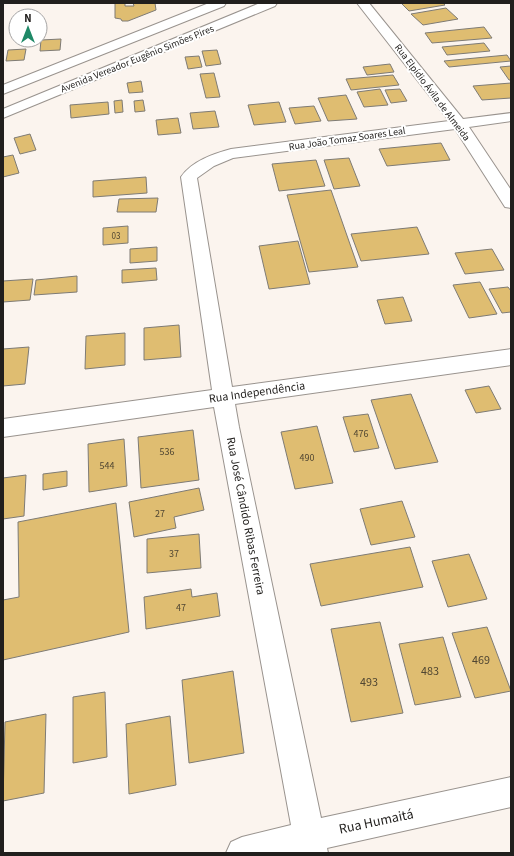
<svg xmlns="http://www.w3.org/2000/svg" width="514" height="856" font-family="'Source Sans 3',sans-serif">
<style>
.building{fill:#dfbd71;stroke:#7e7b75}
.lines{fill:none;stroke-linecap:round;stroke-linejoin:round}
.street-casing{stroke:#99938e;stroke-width:2}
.secondary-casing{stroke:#99938e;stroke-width:2}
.street{fill:#fff;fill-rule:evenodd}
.secondary{fill:#fff;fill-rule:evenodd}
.labels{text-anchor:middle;stroke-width:4;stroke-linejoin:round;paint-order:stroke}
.far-number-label{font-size:9px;fill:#504632}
.far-street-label{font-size:10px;fill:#211f1d;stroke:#fff}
.number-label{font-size:10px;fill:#504632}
.street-label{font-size:12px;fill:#211f1d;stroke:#fff}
.near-number-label{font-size:12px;fill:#504632}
.near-street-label{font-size:14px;fill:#211f1d;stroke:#fff}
</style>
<rect width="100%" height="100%" fill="#fbf4ee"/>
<g class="building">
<path d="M115,3H125V6H134L133,3H155L156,10L128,21H122L121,19L115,18Z"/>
<path d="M401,3H443L445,5L409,11Z"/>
<path d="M446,8L458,19L423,25L411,14Z"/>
<path d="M484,27L492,38L432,43L425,33Z"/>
<path d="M61,39L60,50L40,51L41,40Z"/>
<path d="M484,43L490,51L447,55L442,47Z"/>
<path d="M26,49L24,60L6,61L8,50Z"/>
<path d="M217,50L221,64L206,66L202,51Z"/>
<path d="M507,55L511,61L449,67L444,61Z"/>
<path d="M199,56L202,67L188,69L185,57Z"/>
<path d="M390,64L394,72L367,75L363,67Z"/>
<path d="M511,66V80H509L500,67Z"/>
<path d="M214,73L220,97L206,98L200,74Z"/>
<path d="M393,75L399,85L351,90L346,79Z"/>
<path d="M141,81L143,92L129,93L127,83Z"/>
<path d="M511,83V98L482,100L473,86Z"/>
<path d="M380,89L388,105L364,107L357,92Z"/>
<path d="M400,89L407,101L391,103L385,90Z"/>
<path d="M346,95L357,119L328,121L318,98Z"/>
<path d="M122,100L123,112L115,113L114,101Z"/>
<path d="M143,100L145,111L135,112L134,101Z"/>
<path d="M108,102L109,114L71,118L70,105Z"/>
<path d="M279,102L286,122L254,125L248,105Z"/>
<path d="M314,106L321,121L295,124L289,108Z"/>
<path d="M215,111L219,127L193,129L190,113Z"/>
<path d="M178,118L181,133L158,135L156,120Z"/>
<path d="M30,134L36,150L20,154L14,138Z"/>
<path d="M441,143L450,160L387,166L379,149Z"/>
<path d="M13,155L19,173L3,177V157Z"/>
<path d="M349,158L360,186L334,189L324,160Z"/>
<path d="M316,160L325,186L279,191L272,164Z"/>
<path d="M146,177L147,193L93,197V181Z"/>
<path d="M331,190L358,267L309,272L287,195Z"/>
<path d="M158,198L156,212H117L119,199Z"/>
<path d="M128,226V243L103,245V228Z"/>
<path d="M417,227L429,254L361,261L351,234Z"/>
<path d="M298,241L310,284L269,289L259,246Z"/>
<path d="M157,247V261L130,263V249Z"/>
<path d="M492,249L504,270L465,274L455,253Z"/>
<path d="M156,268L157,280L122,283V270Z"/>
<path d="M77,276V292L34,295L36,280Z"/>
<path d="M33,279L30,300L3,302V281Z"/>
<path d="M480,282L497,314L469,318L453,285Z"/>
<path d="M508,287L511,291V312L502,313L489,289Z"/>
<path d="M403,297L412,321L385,324L377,300Z"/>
<path d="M179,325L181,357L144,360V328Z"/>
<path d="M125,333V365L85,369L86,336Z"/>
<path d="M29,347L25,384L3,386V349Z"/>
<path d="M489,386L501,409L476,413L465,390Z"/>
<path d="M411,394L438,462L395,469L371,400Z"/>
<path d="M368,414L379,448L354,452L343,417Z"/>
<path d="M317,426L333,483L295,489L281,432Z"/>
<path d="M193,430L199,480L141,488L138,437Z"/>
<path d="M124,439L127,486L89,492L88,444Z"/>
<path d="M67,471V486L43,490V474Z"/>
<path d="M26,475L24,516L3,519V478Z"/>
<path d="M199,488L204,510L174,517L176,528L134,537L129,502Z"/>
<path d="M402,501L415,537L371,545L360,509Z"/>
<path d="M116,503L129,632L3,660V600L19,597L18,522Z"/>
<path d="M199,534L201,568L147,573V539Z"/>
<path d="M410,547L423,587L321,606L310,564Z"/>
<path d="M469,554L487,599L448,607L432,561Z"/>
<path d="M191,589L192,597L217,593L220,616L146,629L144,597Z"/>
<path d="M380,622L403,713L351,722L331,629Z"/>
<path d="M487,627L511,691L475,698L452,633Z"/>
<path d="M443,637L461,697L415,705L399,644Z"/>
<path d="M233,671L244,753L189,763L182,680Z"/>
<path d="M105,692L107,757L73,763V697Z"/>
<path d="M46,714L44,793L3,801L5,722Z"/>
<path d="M170,716L176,785L129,794L126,724Z"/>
</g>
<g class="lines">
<g class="street-casing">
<path id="street" d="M357,3H369L463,119L511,113V121L469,127L511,190V208L505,207L455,129L233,158L214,166L197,178L232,387L511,349V365L235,404L239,427L321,818L511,777V807L327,848L328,853H226L231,842L242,837L291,825L214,407L3,437V419L212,390L181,177C192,161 213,154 231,149L449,121Z"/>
</g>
<g class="secondary-casing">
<g id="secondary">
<path d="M209,3H226L224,6L3,94V85Z"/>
<path d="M260,3H277L275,6L3,118V109Z"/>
</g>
</g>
<use href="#street" class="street"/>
<use href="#secondary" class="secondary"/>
</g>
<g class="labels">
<g class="far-number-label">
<text x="116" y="239">03</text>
</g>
<g class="far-street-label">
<text transform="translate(137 58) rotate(-22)" y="4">Avenida Vereador Eugênio Simões Pires</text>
<text transform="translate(433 92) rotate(53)" y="4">Rua Elpídio Ávila de Almeida</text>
<text transform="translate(347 138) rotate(-8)" y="4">Rua João Tomaz Soares Leal</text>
</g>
<g class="number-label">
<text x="361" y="437">476</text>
<text x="167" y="455">536</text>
<text x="307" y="461">490</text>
<text x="107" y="469">544</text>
<text x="160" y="517">27</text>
<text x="174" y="557">37</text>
<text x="181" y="611">47</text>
</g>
<g class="street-label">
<text transform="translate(257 392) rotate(-8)" y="4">Rua Independência</text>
<text transform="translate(246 516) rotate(79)" y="4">Rua José Cândido Ribas Ferreira</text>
</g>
<g class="near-number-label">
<text x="481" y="664">469</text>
<text x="430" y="675">483</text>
<text x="369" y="686">493</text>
</g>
<g class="near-street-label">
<text transform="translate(376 821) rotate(-12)" y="5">Rua Humaitá</text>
</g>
</g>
<rect width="514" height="856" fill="none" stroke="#211f1d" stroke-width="8"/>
<g transform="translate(28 28)"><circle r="19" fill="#ffffff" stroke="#a6a5a5"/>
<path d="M0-3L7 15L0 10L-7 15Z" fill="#1f8967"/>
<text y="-6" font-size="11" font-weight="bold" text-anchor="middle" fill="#211f1d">N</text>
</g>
</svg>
